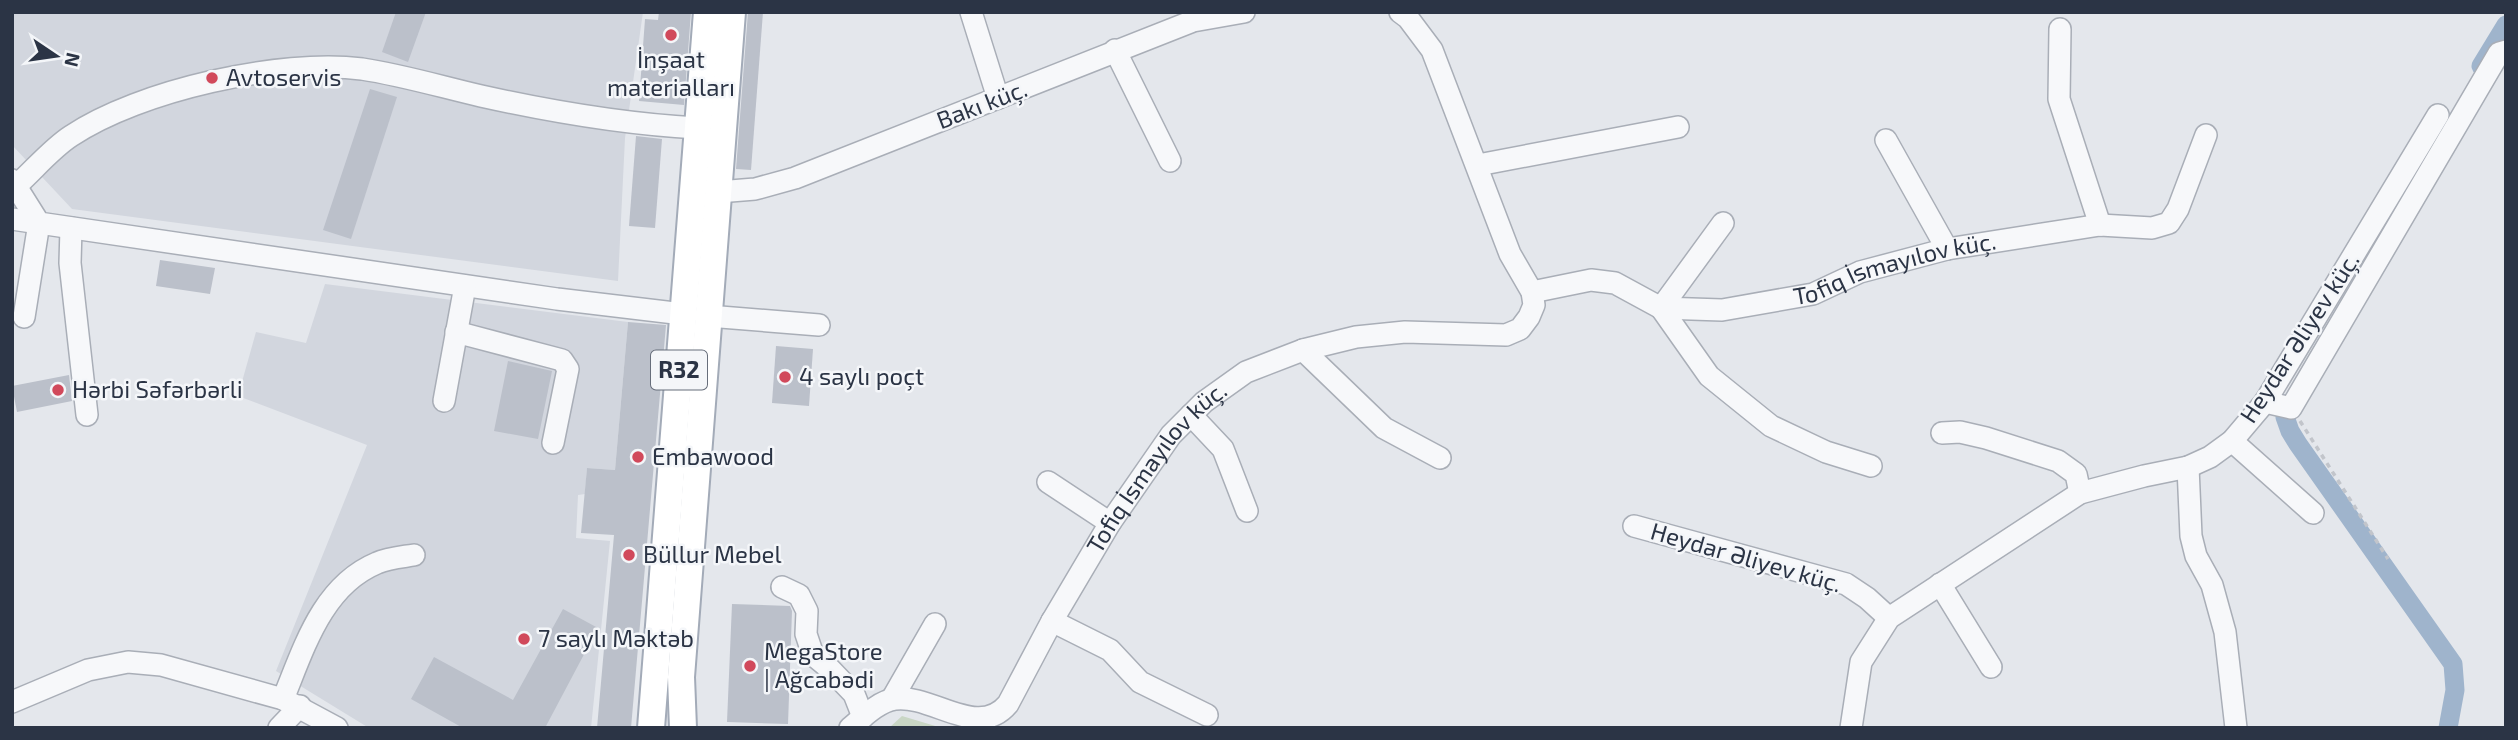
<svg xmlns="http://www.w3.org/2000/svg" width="2518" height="740" font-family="'Exo 2',sans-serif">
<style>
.built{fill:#d2d6de}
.green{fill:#c9d6c5}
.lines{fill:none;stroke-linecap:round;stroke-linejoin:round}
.canal{stroke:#9fb4cc;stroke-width:19}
.building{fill:#bbc0ca}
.minor-casing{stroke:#a9aeb7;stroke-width:24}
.major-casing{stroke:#a3abb8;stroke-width:30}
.path{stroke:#c2c5cb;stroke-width:3.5;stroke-dasharray:5 5;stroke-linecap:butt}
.minor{stroke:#f7f8fa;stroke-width:21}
.major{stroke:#fff;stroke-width:26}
.poi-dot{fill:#d1495b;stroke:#f4f6f9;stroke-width:2.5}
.labels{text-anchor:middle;stroke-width:5;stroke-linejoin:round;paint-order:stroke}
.shield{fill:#f4f6f9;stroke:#676e7b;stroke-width:2}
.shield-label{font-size:23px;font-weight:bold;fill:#2b3445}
.poi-label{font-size:24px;fill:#2b3445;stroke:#f4f6f9;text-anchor:start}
.street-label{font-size:24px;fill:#2b3445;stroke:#f4f6f9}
</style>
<rect width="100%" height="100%" fill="#e4e7ec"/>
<g class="built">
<path d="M12,12H643L625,138L618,281L72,209L12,145Z"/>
<path d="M325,284L628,322L615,470L587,468L585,494L578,495L576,538L610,541L591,728H369L276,671L367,445L238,396L256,332L306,343Z"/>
</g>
<path class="green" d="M902,716L942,728H889Z"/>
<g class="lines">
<g class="canal">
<path d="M2481,66L2506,25"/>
<path d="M2285,417L2290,431L2298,444L2453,664L2455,690L2448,728"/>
</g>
</g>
<g class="building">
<path d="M396,12H426L408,62L382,52Z"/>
<path d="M659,12H691L684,105L639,101L645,19L658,20Z"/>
<path d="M748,12H763L751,170L736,169Z"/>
<path d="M370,89L397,97L351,239L323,230Z"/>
<path d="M636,136L662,139L655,228L629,226Z"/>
<path d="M160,260L215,268L210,294L156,286Z"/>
<path d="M628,322L666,325L631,728H597L614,535L581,533L587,468L615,470Z"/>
<path d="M776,346L813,349L809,406L772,403Z"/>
<path d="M508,361L552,371L538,439L494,431Z"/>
<path d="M69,375L72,401L17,412L12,386Z"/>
<path d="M732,604L790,606L792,611L788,724L727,722Z"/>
<path d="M563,609L598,628L545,728H463L411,699L434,657L513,700Z"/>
</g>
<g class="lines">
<g class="minor-casing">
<g id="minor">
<path d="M971,12L998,98"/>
<path d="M2060,29L2059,99L2100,225"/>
<path d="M1115,50L1170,161"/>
<path d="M1886,140L1947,249"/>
<path d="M1478,165L1678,127"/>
<path d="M12,180L39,223L557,299L683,314"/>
<path d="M16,186C34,170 51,149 71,136C140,90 280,59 362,69C402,75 442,87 481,96C553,112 624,124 697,128"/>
<path d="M718,192L755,189L795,178L1193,21L1244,12"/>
<path d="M12,219L39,223L24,317"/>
<path d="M1723,223L1661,308L1709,376L1771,426L1826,452L1871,466"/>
<path d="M71,228L70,263L87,415"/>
<path id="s1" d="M1532,292L1591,280L1615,283L1661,308L1722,310L1813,294L1860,272L1947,249L2100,225L2152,228L2169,223L2178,209L2206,135"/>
<path d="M708,316L819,325"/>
<path d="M456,332L562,360L568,369L553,443"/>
<path d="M1303,350L1384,428L1440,458"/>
<path d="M444,401L465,286"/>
<path d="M2265,402L2291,408L2499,53L2506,51"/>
<path d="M1191,415L1223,449L1247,511"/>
<path d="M1942,433L1960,432L1986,438L2058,461L2076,474L2080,493"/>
<path d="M2232,441L2313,513"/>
<path d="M2188,467L2191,536L2196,556L2212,585L2225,632L2236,728"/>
<path d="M1048,482L1110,523"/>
<path d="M1634,526L1846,584L1867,598L1889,618"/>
<path d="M1940,584L1991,667"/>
<path d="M782,587L799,595L807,611L806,634L813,655L830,669L854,694L863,717"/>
<path d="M1052,621L1110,650L1140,682L1207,715"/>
<path d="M283,699C304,648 322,586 377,563C388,558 402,557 414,555"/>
<path d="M892,699L935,624"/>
<path d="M12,702L88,670L128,662L161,665L283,699L337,728"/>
<path d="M279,728L300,706"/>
<path id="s2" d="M850,728C862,718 879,701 895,699C932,694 978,740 1008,704L1052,621L1110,523L1171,435L1204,402L1246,372L1303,350L1356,337L1405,332L1506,335L1520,329L1529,317L1534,305L1532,292L1510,254L1432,50L1408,18L1400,12"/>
<path d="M1851,728L1861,662L1889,618L2080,493L2144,476L2188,467L2210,457L2232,441L2265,402L2438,115"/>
</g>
</g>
<g class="major-casing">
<g id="major">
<path d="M651,728L707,12"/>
<path d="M683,728L681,677L732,12"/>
</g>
</g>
<path class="path" d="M2300,421L2388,559"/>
<use href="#minor" class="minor"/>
<use href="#major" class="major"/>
</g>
<g class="poi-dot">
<circle cx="671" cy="35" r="7"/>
<circle cx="212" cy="78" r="7"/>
<circle cx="785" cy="377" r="7"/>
<circle cx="58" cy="390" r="7"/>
<circle cx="638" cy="457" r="7"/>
<circle cx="629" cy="555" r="7"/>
<circle cx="524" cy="639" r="7"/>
<circle cx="750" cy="666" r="7"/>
</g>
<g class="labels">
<rect class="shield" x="651" y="350.5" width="56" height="39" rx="5"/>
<g class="shield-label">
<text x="679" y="378">R32</text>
</g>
<g class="poi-label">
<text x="671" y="68" text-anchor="middle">İnşaat<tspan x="671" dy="28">materialları</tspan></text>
<text x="226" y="86">Avtoservis</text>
<text x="799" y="385">4 saylı poçt</text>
<text x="72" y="398">Hərbi Səfərbərli</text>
<text x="652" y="465">Embawood</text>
<text x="643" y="563">Büllur Mebel</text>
<text x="538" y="647">7 saylı Məktəb</text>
<text x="764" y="660">MegaStore<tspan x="764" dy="28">| Ağcabədi</tspan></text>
</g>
<g class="street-label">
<text transform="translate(982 105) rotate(-21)" y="8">Bakı küç.</text>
<text dy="8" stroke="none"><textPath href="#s1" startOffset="376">Tofiq İsmayılov küç.</textPath></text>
<text transform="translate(2300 338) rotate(-57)" y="8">Heydar Əliyev küç.</text>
<text dy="8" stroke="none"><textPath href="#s2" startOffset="455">Tofiq İsmayılov küç.</textPath></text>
<text transform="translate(1746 558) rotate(16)" y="8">Heydar Əliyev küç.</text>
</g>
</g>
<rect width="2518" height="740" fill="none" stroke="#2b3445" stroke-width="28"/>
<g transform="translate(56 56) rotate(103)" stroke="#f4f6f9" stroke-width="5" paint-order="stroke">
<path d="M0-5L12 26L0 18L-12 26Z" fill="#2b3445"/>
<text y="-10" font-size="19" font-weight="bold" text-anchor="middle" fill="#2b3445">N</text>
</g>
</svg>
